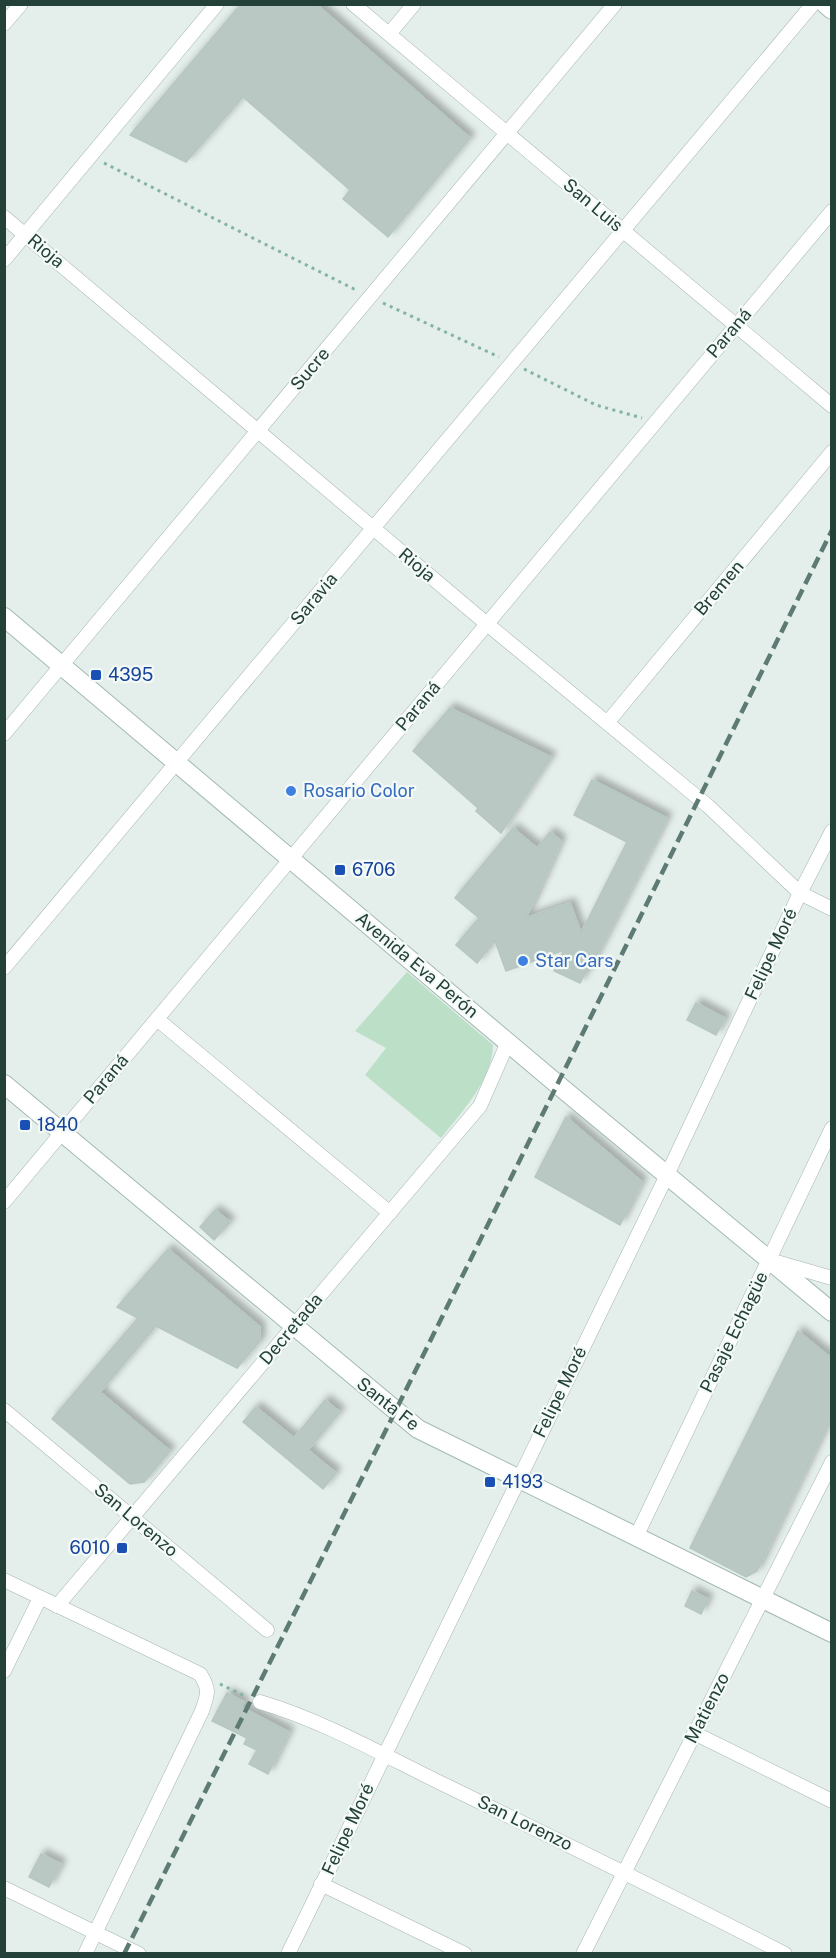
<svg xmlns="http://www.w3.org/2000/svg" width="836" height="1958" font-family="'Public Sans',sans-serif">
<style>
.green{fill:#bcdfc7}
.building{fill:#b9c8c3;stroke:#b6c7c1;stroke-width:1.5;filter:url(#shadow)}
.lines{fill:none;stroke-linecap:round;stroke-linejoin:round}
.minor-casing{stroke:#a6b6b1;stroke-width:15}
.secondary-casing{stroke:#a2b9b2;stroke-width:20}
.path{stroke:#83b2a6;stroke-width:3;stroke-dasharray:3 4.5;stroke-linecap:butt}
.minor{stroke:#fff;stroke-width:14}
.secondary{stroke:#fff;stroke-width:18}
.rail{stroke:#5d7b74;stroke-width:4.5;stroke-dasharray:12 6;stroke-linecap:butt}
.transit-dot{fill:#1a4fb4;stroke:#f4faf7;stroke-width:2}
.shop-dot{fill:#3f7fe0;stroke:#f4faf7;stroke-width:2}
.labels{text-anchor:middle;stroke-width:4.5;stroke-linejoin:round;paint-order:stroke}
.street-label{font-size:18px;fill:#234039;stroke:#f4faf7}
.transit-label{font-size:18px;fill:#164399;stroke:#f4faf7;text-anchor:start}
.shop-label{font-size:18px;fill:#366cbe;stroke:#f4faf7;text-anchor:start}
</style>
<defs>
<filter id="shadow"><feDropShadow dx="5" dy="-5" stdDeviation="3" flood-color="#0004"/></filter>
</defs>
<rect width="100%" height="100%" fill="#e4eeea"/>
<path class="green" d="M407,972L493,1045C492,1081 462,1111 441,1138L365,1075L386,1048L355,1031Z"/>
<g class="building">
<path d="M241,4H316L470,138L388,237L343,199L350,190L243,97L186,162L130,135Z"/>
<path d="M450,708L551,757L501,833L476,811L478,808L413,751Z"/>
<path d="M592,780L667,818L588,972L586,971L580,983L554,971L564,950L506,971L495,941L477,963L456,945L479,918L455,898L513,828L537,848L550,832L561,841L526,918L570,903L581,933L627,842L574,815Z"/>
<path d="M696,1003L725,1018L716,1035L687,1020Z"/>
<path d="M566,1117L642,1182L620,1225L535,1177Z"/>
<path d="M215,1210L230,1222L214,1240L200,1227Z"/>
<path d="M168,1249L260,1327V1341L237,1368L156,1326L100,1392L170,1451L144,1482L130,1484L52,1419L138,1318L117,1307Z"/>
<path d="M798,1331L831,1358V1416L757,1571L746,1577L690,1548Z"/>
<path d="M325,1400L340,1412L308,1450L336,1473L323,1489L243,1422L256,1407L294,1438Z"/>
<path d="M692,1591L708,1599L701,1614L685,1606Z"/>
<path d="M227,1693L244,1702L241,1707L289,1732L268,1774L249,1764L257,1750L244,1744L247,1738L212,1721Z"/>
<path d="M41,1854L61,1864L49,1887L29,1877Z"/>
</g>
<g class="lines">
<g class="minor-casing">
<g id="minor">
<path d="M353,4L832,406"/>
<path d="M4,24L21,4"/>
<path d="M390,33L414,4"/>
<path d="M4,217L487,624L708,806L800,893L832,909"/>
<path d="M4,260L217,4"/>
<path d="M607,723L832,452"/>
<path d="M4,734L615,4"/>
<path d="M4,968L813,4"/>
<path d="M157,1019L390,1213"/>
<path d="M4,1202L832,211"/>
<path d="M773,1261L832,1278"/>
<path d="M4,1410L267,1630"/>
<path d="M636,1537L832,1128"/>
<path d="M4,1580L200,1674C210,1689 208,1694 202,1711L85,1954"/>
<path d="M57,1606L480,1106L508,1042"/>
<path d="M4,1671L40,1598"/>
<path d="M260,1702C324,1721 387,1757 447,1786C560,1841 673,1896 785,1954"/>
<path d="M694,1733L832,1801"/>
<path d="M321,1884L465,1954"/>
<path d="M4,1888L139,1954"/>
<path d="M288,1954L667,1175L800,893L832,831"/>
<path d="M583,1954L832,1462"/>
</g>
</g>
<g class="secondary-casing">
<g id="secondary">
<path d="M825,4L832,10"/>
<path d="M4,617L557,1084L832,1312"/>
<path d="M4,1084L418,1429L832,1633"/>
</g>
</g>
<g class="path">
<path d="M104,163L358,291"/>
<path d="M383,303L499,357"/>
<path d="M524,369L596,405L642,418"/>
<path d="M220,1684L247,1697"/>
</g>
<use href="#minor" class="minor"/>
<use href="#secondary" class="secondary"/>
<path class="rail" d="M124,1954L395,1412L832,530"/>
</g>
<g class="transit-dot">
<rect x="90" y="669" width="12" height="12" rx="3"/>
<rect x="334" y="864" width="12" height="12" rx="3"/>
<rect x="19" y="1119" width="12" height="12" rx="3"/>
<rect x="484" y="1476" width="12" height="12" rx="3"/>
<rect x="116" y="1542" width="12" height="12" rx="3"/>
</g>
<g class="shop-dot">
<circle cx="291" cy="791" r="6"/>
<circle cx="523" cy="961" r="6"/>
</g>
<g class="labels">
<g class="street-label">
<text transform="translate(593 205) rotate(40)" y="6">San Luis</text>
<text transform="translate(46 251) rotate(40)" y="6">Rioja</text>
<text transform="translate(729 333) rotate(-50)" y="6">Paraná</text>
<text transform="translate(310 369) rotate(-50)" y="6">Sucre</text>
<text transform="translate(417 565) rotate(40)" y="6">Rioja</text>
<text transform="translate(719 588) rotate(-50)" y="6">Bremen</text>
<text transform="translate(314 599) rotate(-50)" y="6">Saravia</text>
<text transform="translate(418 706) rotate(-50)" y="6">Paraná</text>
<text transform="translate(771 954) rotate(-65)" y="6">Felipe Moré</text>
<text transform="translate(417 965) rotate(40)" y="6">Avenida Eva Perón</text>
<text transform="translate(106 1079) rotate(-50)" y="6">Paraná</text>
<text transform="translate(291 1329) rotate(-50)" y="6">Decretada</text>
<text transform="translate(734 1332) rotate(-64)" y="6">Pasaje Echagüe</text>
<text transform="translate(560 1392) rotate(-64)" y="6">Felipe Moré</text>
<text transform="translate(388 1404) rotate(38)" y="6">Santa Fe</text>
<text transform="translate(136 1520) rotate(40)" y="6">San Lorenzo</text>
<text transform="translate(707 1708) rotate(-63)" y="6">Matienzo</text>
<text transform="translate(525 1823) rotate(26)" y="6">San Lorenzo</text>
<text transform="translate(348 1829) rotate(-65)" y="6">Felipe Moré</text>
</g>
<g class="transit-label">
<text x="108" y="681">4395</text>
<text x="352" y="876">6706</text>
<text x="37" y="1131">1840</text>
<text x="502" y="1488">4193</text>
<text x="110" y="1554" text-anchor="end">6010</text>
</g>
<g class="shop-label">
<text x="303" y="797">Rosario Color</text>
<text x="535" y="967">Star Cars</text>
</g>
</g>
<rect width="836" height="1958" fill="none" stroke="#234039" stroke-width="12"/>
</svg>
